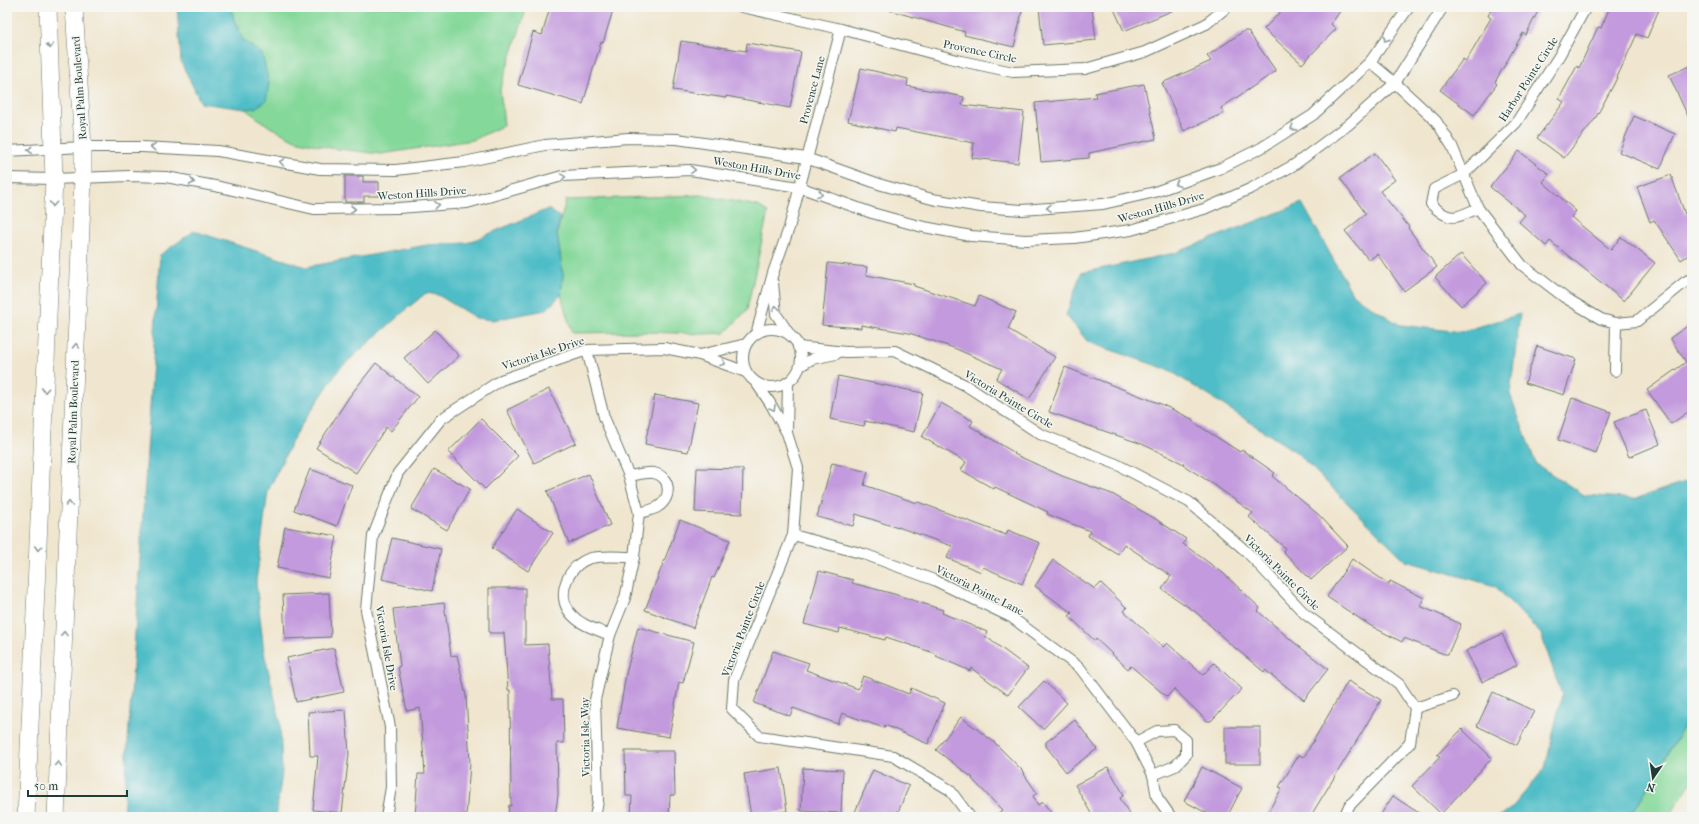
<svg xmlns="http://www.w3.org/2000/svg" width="1699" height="824" font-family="'IM FELL French Canon',serif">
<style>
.green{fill:#84d89a;stroke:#528a67}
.water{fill:#4fbdc7;stroke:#377d7e}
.building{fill:#c29add}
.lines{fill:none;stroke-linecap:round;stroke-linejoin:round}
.minor-casing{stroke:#68786a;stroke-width:12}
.primary-casing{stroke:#68786a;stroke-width:18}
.minor{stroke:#fff;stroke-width:10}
.primary{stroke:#fff;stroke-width:17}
.oneway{stroke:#8f9e9a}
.labels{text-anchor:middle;stroke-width:3;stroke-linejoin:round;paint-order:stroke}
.street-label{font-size:11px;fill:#1f3d34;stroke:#f6f6f2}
</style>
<rect width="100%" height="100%" fill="#f6f6f2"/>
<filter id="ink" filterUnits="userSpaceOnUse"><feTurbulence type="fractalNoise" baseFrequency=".025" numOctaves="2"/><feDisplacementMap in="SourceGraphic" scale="8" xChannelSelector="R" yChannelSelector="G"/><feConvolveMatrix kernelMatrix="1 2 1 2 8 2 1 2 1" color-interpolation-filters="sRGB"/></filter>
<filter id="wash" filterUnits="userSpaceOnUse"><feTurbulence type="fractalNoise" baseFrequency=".012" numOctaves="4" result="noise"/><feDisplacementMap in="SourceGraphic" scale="16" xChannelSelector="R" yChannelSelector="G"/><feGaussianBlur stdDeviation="0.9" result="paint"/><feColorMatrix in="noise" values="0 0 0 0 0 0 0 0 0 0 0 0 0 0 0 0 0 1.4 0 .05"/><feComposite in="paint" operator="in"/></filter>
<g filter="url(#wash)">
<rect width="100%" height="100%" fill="#f0e6cf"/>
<g class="green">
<path d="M231,7H527L500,89L504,125L473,140L381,154L330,148L295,140L270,127L245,109L255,108L262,54L243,40L234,20Z"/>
<path d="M701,195L758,206L768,212L747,310L725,333L704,334L646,332L572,333L561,295L563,275L557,233L566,200Z"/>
<path d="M1692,713V781L1669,817H1630Z"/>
</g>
<g class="water">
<path d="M177,7H231L234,20L243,40L262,54L269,83L266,101L255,108L245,109L201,103L181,62Z"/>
<path d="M1302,203L1353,295L1400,325L1461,332L1520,314L1510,394L1536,464L1584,495L1635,499L1685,482L1692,477V713L1630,817H1497L1510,810L1545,768L1562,695L1541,634L1495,586L1406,561L1296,452L1169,370L1088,342L1066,315L1081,273L1175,253Z"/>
<path d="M548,209L560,217L557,233L563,275L561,295L546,310L492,320L476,318L438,295L426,293L409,307L340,368L296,433L268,491L256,582L264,652L280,721L282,772L276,817H123L160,255L194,231L306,267L427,245L467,243Z"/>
</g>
<g id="blocks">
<g class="building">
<path d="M550,7H614L603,43L601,42L583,104L518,85L533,32L542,35Z"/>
<path d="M889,7H1023L1014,47L964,35L965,32L889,10Z"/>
<path d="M1039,7H1092L1096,40L1043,45Z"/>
<path d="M1113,7H1181L1124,31Z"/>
<path d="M1285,7H1343L1331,24L1336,29L1302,64L1264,29Z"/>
<path d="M1492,7H1540L1526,35L1523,33L1495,82L1497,84L1474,115L1440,90L1463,59L1466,61L1491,18L1488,16Z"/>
<path d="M1610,7H1660L1647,38L1637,34L1614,84L1595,119L1564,158L1537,138L1564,102L1559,99L1577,66L1579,68L1598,27L1601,28Z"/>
<path d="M1244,31H1248L1276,71L1221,108L1224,113L1184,131L1162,83L1211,61L1207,56Z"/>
<path d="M681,41L746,51L747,43L801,52L790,108L726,96V98L673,90Z"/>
<path d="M1692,65V125L1669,75Z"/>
<path d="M861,68L908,79L907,86L964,97L962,105L1024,112L1018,163L972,158L974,143L896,128L895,132L848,121Z"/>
<path d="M1144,84L1156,139L1089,153V158L1041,162L1035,103L1096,97L1095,93Z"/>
<path d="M1634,116L1675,134L1660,169L1619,152Z"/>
<path d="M1519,151L1549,174L1543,182L1576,211L1571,217L1611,250L1621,237L1655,263L1624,301L1550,241L1546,246L1519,222L1525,215L1490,187Z"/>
<path d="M1375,153L1395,180L1380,191L1409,227L1408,228L1437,267L1404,291L1377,254L1369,260L1345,231L1366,214L1340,178Z"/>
<path d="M1671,175L1685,214L1692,209V253L1681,260L1654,220L1650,222L1637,187Z"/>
<path d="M345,176H363V182H379V196H364V202H345Z"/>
<path d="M1461,254L1487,283L1461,306L1435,277Z"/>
<path d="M828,263L867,267L866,275L914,284V286L975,306L979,296L1016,312L1008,329L1055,357L1029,399L996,379L1002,369L954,348L909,333L861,325V328L822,325Z"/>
<path d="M1692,323V409L1671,424L1647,390L1686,362L1670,338Z"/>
<path d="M435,330L459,356L428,384L404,358Z"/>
<path d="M1537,346L1576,359L1564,395L1525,383Z"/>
<path d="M376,363L418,397L391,431L386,427L356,473L316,448L349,397Z"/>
<path d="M1065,367L1161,404L1194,420L1193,422L1240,452L1242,450L1275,473L1272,476L1319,515L1348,546L1311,580L1283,551L1285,548L1249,517L1253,513L1213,484L1183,465L1184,464L1142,444L1049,412Z"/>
<path d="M838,376L923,393L914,432L865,421L864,426L830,419Z"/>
<path d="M549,389L576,443L534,463L507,410Z"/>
<path d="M655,395L698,403L688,452L645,444Z"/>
<path d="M1572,398L1611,412L1596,453L1558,440Z"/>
<path d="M941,403L973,421L970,426L1015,453L1014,454L1062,476L1112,494L1154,518L1186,539L1183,544L1223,573L1260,608L1258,611L1291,640L1328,669L1304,700L1265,670L1264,672L1228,642L1197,613L1162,589L1171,576L1124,544L1118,554L1088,536L1090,531L1047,514L1048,512L995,487L994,489L961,470L966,462L922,437Z"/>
<path d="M1646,410L1660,444L1629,457L1614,422Z"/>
<path d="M481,419L518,456L485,489L448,452Z"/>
<path d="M832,463L868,472L864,485L917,503L918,502L1006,535L1008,530L1040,543L1022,584L983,567L981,572L947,558L952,546L898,527V528L856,514L853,526L817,517Z"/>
<path d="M697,468L743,469L742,514L695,512Z"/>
<path d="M310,469L352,485L337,526L294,510Z"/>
<path d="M434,469L470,489L447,530L411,509Z"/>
<path d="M589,474L610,525L569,543L547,491Z"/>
<path d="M517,509L553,533L528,571L492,548Z"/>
<path d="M680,520L730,540L714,578L712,577L693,628L645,610Z"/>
<path d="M285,527L337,536L329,578L277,568Z"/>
<path d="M392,538L441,549L432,591L382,579Z"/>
<path d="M1352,559L1389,584L1390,581L1424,598L1420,606L1461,624L1448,654H1444L1404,638L1402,642L1371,626L1327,597Z"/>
<path d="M1053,560L1095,589L1101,583L1127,608L1124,611L1163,647L1167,643L1203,675L1214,663L1242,689L1211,721H1207L1174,689L1167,697L1131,666L1128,669L1096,639L1095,641L1069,616L1072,613L1035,586Z"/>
<path d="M819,571L853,580L852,583L894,594L943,610L942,613L987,632L985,636L1028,668L1008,695L971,668L970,671L936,656L937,654L886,637L885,640L840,628L839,633L804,624Z"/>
<path d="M489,588H525V645L548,644L552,699H563L564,743H557L558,795L555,817H508L509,805L511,806L510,690H508L504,633H489Z"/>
<path d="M329,593L331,637L285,639L283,595Z"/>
<path d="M444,603L451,656L457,655L466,696L470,763L466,817H415L418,774H425L420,708L407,711L398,667L400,666L393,609Z"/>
<path d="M638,627L694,642L683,683L679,682L669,737L617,728L626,674Z"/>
<path d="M1502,634L1517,665L1482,682L1466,651Z"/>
<path d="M334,648L344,692L296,702L287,658Z"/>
<path d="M773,651L809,663L806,670L858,689L863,676L909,694L911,688L945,703L928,744L885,725L884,728L842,713L838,724L793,708L790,716L754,703Z"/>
<path d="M1044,681L1067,703L1043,729L1019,707Z"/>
<path d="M1348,681L1381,700L1362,732L1310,817H1265L1282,788L1279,787L1299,755L1304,757Z"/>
<path d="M1493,692L1534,711L1517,745L1477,726Z"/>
<path d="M346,710L349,754L342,813L313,810L318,756H310L308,712Z"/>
<path d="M961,717L994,742L1025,773L1024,774L1037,793L1033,796L1038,805L1043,802L1054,817H993L1002,810L972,779L973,778L936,750Z"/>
<path d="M1075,720L1097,749L1066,772L1046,746V742Z"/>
<rect x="1225" y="727" width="35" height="37"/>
<path d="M1462,729L1492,758L1441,814L1412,786L1440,757L1437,755Z"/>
<path d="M625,751H674L675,795H670L669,817H631L632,796H626Z"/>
<path d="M1108,767L1124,795L1120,798L1131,817H1093L1075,785Z"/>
<path d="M1202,767L1242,788L1227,817H1214L1184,801Z"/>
<path d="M781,768L787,811L751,816L744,774Z"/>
<path d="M803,768L843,770L841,813L801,811Z"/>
<path d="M873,770L909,786L896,817H866L855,812Z"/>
<path d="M1393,796L1425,817H1379Z"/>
</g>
</g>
</g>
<g filter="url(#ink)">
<use href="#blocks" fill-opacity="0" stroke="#68786a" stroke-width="1"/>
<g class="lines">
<g class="minor-casing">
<g id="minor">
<path d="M742,7L841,29L961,61L1013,72L1085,69L1145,52L1206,24L1227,7"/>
<path d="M1370,62L1395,83L1436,121L1452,146L1478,208L1522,265L1564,297L1601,319L1616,323L1637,321L1685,282L1692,278"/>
<path d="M7,151L83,147H142L218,151L320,169L396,170L464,162L545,145L628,138L677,139L806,158L882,185L932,199L981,207L1022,210L1103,204L1155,192L1221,168L1261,148L1313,115L1370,62L1409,7"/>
<path d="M7,178L54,179L129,176L166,177L220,187L314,209L398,208L467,203L562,176L690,170L799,187L872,213L919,226L971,236L1026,240L1074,238L1131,230L1204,209L1252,188L1294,165L1348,125L1395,83L1443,7"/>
<path d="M1478,208C1456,218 1450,223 1431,204L1434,189L1464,174L1516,123L1559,56L1586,7"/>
<path d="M773,283L776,314L790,335"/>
<circle cx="772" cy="358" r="29"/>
<path d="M756,334L773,273L789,228L841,29"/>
<path d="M798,347L846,352L895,351L965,385L1040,434L1116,464L1189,502L1247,552L1305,614L1399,684L1415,708L1410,743L1349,806L1344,817"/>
<path d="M587,350L604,417L629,476L639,513L634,557L625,598L610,635L595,700L598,801L595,817"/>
<path d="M700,355L746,344"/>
<path d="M800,366L812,359L836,354"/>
<path d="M1615,371L1616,323"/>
<path d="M757,384L770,403L787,433L798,468L793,535L734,680L732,709L759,736L893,756L950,790L970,817"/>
<path d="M787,431L788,382"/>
<path d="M629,476C637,475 645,472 654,473C672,477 672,500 656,508C651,510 644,512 639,513"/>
<path d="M793,535L864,554L934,580L1011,617L1080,668L1136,742L1153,775L1157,797L1171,817"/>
<path d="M610,635C596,629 582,626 572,615C554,597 568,564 591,558C605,555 620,557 634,557"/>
<path d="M1415,708L1453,696"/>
<path d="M1136,742L1157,731L1174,730L1186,740V755L1175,766L1153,775"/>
<path d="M386,817L391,787L390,727L366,610L373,536L398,473L441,419L501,380L587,350L664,348L700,355L746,372"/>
</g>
</g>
<g class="primary-casing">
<g id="primary">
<path d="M26,817L54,179L48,7"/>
<path d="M56,817L83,179V147L74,7"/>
</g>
</g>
<use href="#minor" class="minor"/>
<use href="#primary" class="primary"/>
</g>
<defs><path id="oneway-chevron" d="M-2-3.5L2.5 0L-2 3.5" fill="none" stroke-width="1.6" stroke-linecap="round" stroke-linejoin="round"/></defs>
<g class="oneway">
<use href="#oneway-chevron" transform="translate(1386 39) rotate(125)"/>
<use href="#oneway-chevron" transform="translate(50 46) rotate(88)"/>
<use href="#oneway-chevron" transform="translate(1293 128) rotate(147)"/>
<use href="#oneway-chevron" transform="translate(153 147) rotate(-177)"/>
<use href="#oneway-chevron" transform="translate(30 150) rotate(175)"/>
<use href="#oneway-chevron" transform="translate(282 162) rotate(-170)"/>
<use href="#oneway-chevron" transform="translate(693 170) rotate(4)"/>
<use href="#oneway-chevron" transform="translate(563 177) rotate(-9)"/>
<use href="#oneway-chevron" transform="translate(192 182) rotate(11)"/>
<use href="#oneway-chevron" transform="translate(1177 184) rotate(160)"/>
<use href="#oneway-chevron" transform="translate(820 194) rotate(20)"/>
<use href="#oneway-chevron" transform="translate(53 204) rotate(93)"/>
<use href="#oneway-chevron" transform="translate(437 205) rotate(-5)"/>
<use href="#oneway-chevron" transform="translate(1049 208) rotate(176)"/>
<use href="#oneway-chevron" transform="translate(353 209)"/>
<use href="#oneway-chevron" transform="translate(776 308) rotate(-97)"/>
<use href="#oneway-chevron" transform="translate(76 346) rotate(-88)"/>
<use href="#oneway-chevron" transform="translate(723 363) rotate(20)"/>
<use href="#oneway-chevron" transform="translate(45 390) rotate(93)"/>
<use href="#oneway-chevron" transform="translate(773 408) rotate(61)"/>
<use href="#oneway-chevron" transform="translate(69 504) rotate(-88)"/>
<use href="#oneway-chevron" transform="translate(38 548) rotate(93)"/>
<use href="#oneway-chevron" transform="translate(64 634) rotate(-88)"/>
<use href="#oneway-chevron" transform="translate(58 764) rotate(-88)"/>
</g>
</g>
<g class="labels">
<g class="street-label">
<text transform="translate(980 51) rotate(12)" y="4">Provence Circle</text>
<text transform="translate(1528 79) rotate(-57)" y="4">Harbor Pointe Circle</text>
<text transform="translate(79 88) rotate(-94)" y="4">Royal Palm Boulevard</text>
<text transform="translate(812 90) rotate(-75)" y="4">Provence Lane</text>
<text transform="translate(757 168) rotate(10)" y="4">Weston Hills Drive</text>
<text transform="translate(422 193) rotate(-4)" y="4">Weston Hills Drive</text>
<text transform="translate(1161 207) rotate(-16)" y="4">Weston Hills Drive</text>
<text transform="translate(543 353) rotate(-18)" y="4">Victoria Isle Drive</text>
<text transform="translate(1009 399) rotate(31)" y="4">Victoria Pointe Circle</text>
<text transform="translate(73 412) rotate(-88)" y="4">Royal Palm Boulevard</text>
<text transform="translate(1282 572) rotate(45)" y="4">Victoria Pointe Circle</text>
<text transform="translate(980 590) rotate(27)" y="4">Victoria Pointe Lane</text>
<text transform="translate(743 629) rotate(-69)" y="4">Victoria Pointe Circle</text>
<text transform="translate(387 648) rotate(80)" y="4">Victoria Isle Drive</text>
<text transform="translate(585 737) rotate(-91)" y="4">Victoria Isle Way</text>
</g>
</g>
<rect width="1699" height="824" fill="none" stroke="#f6f6f2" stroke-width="24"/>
<g transform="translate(1653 778) rotate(193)" stroke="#f6f6f2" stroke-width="3" paint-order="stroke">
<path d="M0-3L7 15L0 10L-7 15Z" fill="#1f3d34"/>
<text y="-6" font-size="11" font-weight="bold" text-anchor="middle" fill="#1f3d34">N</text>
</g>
<path d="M28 790v6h99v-6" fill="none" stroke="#1f3d34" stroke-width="2"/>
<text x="34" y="790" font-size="12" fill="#1f3d34" stroke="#f6f6f2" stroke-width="3" paint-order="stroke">50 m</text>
</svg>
